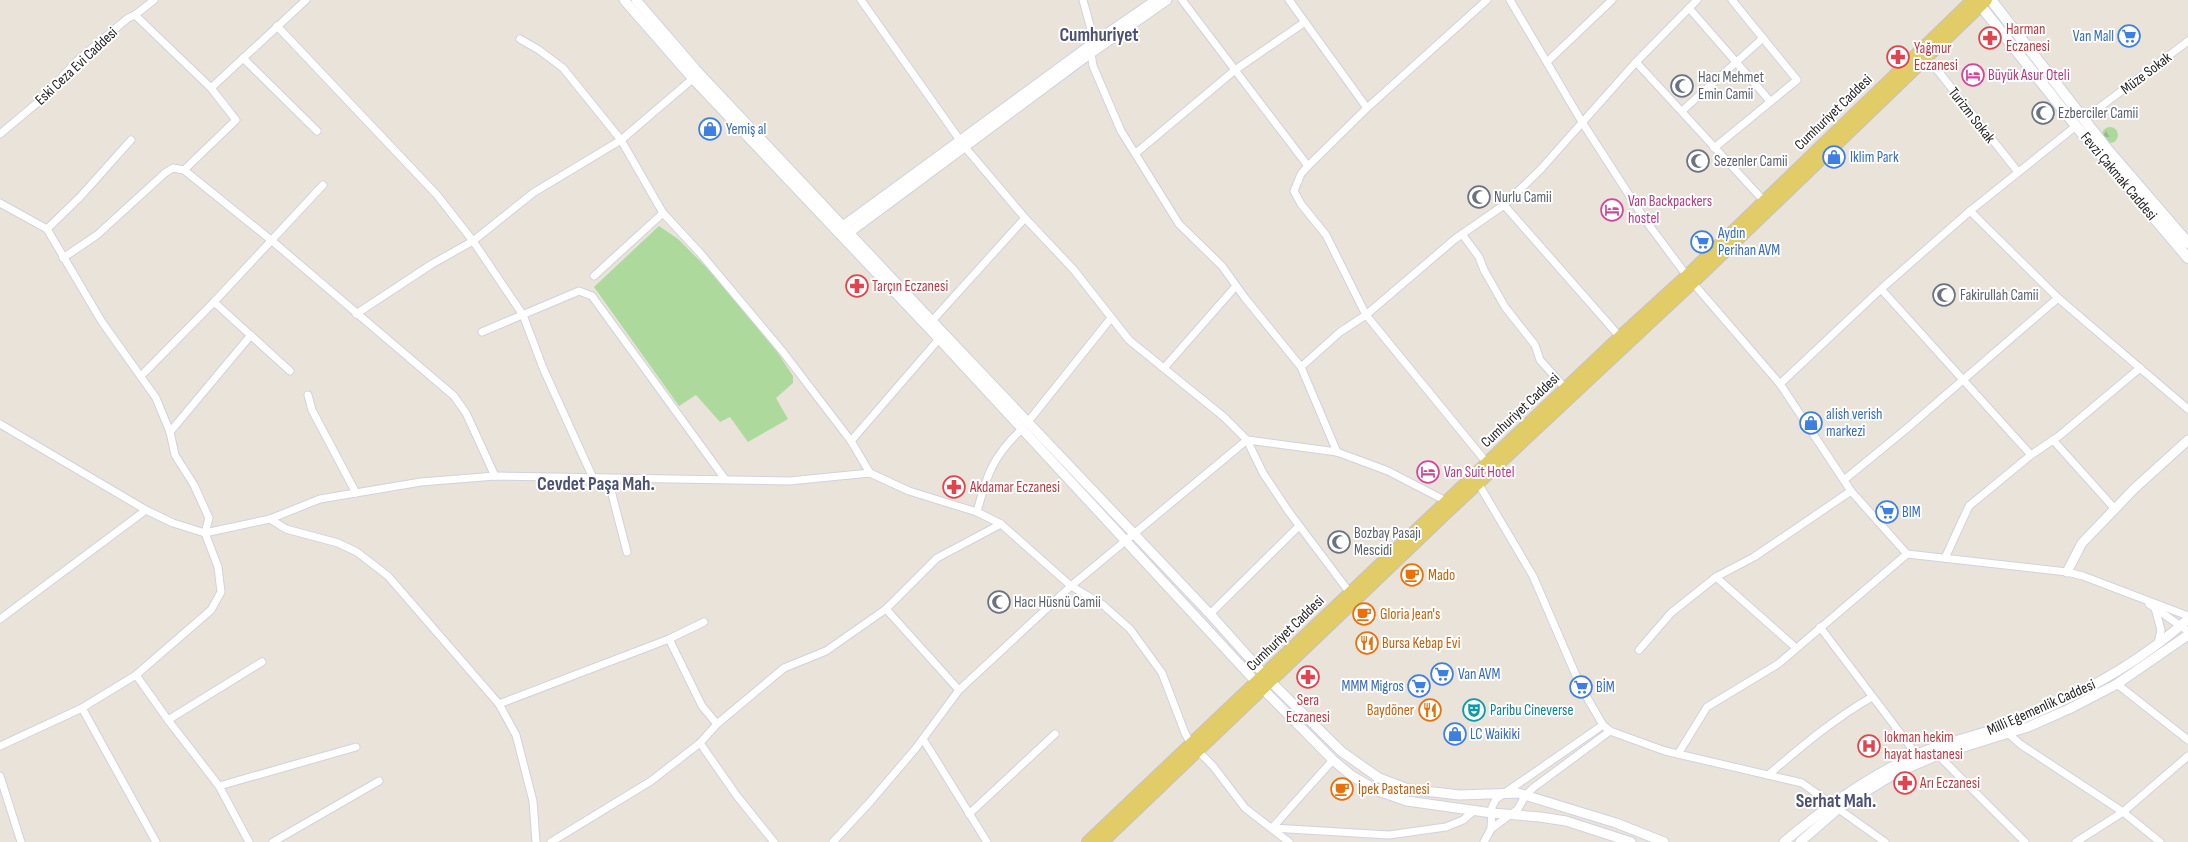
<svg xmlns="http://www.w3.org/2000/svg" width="2188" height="842" font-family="'Sofia Sans Condensed',sans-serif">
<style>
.forest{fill:url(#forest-firs)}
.park{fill:#adda9c}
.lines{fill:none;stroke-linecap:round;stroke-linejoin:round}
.minor-casing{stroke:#d0d2df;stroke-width:9}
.tertiary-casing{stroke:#d0d2df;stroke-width:11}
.secondary-casing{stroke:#d0d2df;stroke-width:12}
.primary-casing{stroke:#c3c3c3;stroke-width:14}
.minor{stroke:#fff;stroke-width:7}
.tertiary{stroke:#fff;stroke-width:9}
.secondary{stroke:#fff;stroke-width:10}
.primary{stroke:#e1cc67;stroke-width:12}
.labels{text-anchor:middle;stroke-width:4;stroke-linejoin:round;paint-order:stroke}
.health-label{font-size:15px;fill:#be3a42;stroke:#fff;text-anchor:start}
.shop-label{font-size:15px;fill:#366cbe;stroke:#fff;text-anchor:start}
.street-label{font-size:15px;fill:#272727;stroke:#fff}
.hotel-label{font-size:15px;fill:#b23c85;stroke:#fff;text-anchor:start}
.worship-label{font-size:15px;fill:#5b616d;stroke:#fff;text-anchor:start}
.food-label{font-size:15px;fill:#c56008;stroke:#fff;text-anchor:start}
.culture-label{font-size:15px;fill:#0d838f;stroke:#fff;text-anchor:start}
.district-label{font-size:19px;font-weight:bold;fill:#4d5173;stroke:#fff}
</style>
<defs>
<pattern id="forest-firs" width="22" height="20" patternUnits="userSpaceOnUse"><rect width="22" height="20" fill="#adda9c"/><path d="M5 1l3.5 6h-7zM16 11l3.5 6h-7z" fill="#95bb86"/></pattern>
</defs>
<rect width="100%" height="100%" fill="#e9e3da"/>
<circle class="forest" cx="2110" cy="135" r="8"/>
<path class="park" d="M659,226L678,239L719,280L772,344L793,376V383L776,398L788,419L748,442L730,417L720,422L696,395L679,406L594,287Z"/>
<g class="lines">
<g class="minor-casing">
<g id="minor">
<path d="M861,0L964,146L1025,218L1074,270L1129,340L1224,417L1247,440L1263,473L1289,512L1350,593"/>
<path d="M1083,0L1092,33L1091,53L1093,66L1121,131L1179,224L1222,266L1245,298L1301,367L1340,332L1366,315L1326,235L1301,204L1294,191L1301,174L1308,166L1367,108L1487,0"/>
<path d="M1289,0L1367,108"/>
<path d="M1510,0L1582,122L1646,221L1687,276L1780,384L1851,491L1907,554L2067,572L2083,576L2188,616"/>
<path d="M1689,8L1770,101"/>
<path d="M135,15L211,88L236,120L184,170"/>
<path d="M1305,22L1235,70L1308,166"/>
<path d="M277,26L437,195L473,241L523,315L543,368L593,478"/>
<path d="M520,39L539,50L563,68L621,140L663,213L701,254L783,352L851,441L870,473"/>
<path d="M1927,57L2018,172"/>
<path d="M243,58L317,131"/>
<path d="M1548,61L1612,0"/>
<path d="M1636,62L1763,200"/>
<path d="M211,88L306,0"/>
<path d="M1682,111L1763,38"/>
<path d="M2084,119L2188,41"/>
<path d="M0,134L37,103L78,60L128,18L135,15L154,0"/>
<path d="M1714,148L1797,80L1732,0"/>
<path d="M1136,153L1235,70L1182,0"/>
<path d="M0,203L47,229L102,322L156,398L170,432L175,455L194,485L209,518L205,533L218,567L221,592L211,610L136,675L82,708L0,746"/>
<path d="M1504,205L1620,337"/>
<path d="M1970,211L2076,126"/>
<path d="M47,229L80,197L131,140"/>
<path d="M1462,234L1479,257L1484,270L1505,307L1535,345L1540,360L1566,389"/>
<path d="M63,258L97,235L165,173L173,168L184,170L271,240L454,396L466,413L495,476"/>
<path d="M594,276L663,213"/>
<path d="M1881,289L2031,455"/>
<path d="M214,302L290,371"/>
<path d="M356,314L432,264L473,241L533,193L621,140L696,76"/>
<path d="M932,321L1025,218"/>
<path d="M482,332L579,291L592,296L725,479"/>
<path d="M1301,367L1337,452"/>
<path d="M1164,368L1236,286"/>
<path d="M141,376L214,302L323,185"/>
<path d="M1780,384L1881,289L1970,211L2058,298L2188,409"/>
<path d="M308,395L312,410L356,493"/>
<path d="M1027,423L1111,318"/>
<path d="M0,424L146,510L173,523L205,533L270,519L320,499L421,482L495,476L789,481L870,473L909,491L977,512L1001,524L1071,586L1103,605L1130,629L1162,673L1185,733L1191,744"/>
<path d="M170,432L251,335"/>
<path d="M2053,440L2115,509"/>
<path d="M851,441L939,339"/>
<path d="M1487,463L1366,315L1455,239L1504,205L1540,170L1636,62L1697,0"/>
<path d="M608,479L627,552"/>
<path d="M1844,480L1905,430L2058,298"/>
<path d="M1478,483L1533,576L1581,687L1603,725L1610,731L1665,751L1802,783L1885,842"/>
<path d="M977,512C987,474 993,456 1022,429"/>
<path d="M270,519L286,529L338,543L357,552L388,576L499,704L516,735L533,801L536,842"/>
<path d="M1945,558L1969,506L2031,455L2059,436L2140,368"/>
<path d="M1716,577L1796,648"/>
<path d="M2149,604L2188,631"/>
<path d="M2155,608L2161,630L2158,644"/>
<path d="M886,609L959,690"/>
<path d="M1210,614L1299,526"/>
<path d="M0,619L146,510"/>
<path d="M1820,627L1916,754"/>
<path d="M669,639L702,706L717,724"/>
<path d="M1639,650L1671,613L1716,577L1754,557L1851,491"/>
<path d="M136,675L168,720L219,786L249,842"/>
<path d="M2117,684L2188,740"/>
<path d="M499,704L669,639L704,622"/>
<path d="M82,708L156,842"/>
<path d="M168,720L262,662"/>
<path d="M2009,734L2020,744L2123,812L2160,842"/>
<path d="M923,739L987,842"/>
<path d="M700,743L737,796L774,842"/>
<path d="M1198,751L1213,766L1245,808L1289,842"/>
<path d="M1678,754L1707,707L1778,664L1907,554"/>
<path d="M1938,755L2025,842"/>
<path d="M1768,775C1801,747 1835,718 1872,697"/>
<path d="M0,776L21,842"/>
<path d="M219,786L356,747"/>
<path d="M969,814L1055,734"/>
<path d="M1272,828L1389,835L1446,827L1463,820L1475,810"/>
<path d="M1272,828L1333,760"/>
<path d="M1491,829L1492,807L1496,799L1603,725"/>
<path d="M273,842L379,781"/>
<path d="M551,842L651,781L700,743L717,724L784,668L826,651L886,609L937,558L1001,524"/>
<path d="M833,842L870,802L916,748L959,690L1071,586L1247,440L1337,452L1388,471L1446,501"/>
<path d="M1484,842L1491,829L1518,809L1525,796L1533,788L1610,731"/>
<path d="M2076,842L2123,812L2188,756"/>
</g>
</g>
<g class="tertiary-casing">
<g id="tertiary">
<path d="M624,0L693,79L939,339L1257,683L1333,760L1352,776L1378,791L1407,801L1492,813L1540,817L1566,821L1631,842"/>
<path d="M636,0L699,73L932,321L1210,614L1271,682L1342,752L1379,778L1408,789L1459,795L1518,793L1616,823L1664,842"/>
<path d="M839,229L1092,44L1156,0"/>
<path d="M846,235L1091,53L1167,0"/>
<path d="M2067,572L2082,543L2135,488L2188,440"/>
<path d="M1784,842C1824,808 1866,778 1915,755C1945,742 1978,736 2009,724C2073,699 2137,665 2188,619"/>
<path d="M1800,842L1839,808L1896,773L1938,755L2028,727L2069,709L2117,684L2188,635"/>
</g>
</g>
<g class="secondary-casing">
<g id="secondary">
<path d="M1976,0L2076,126L2188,258"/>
<path d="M1991,0L2108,150L2188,243"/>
</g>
</g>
<g class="primary-casing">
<g id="primary">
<path d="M1088,842L1620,337L1687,276L1973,0"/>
<path d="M1102,842L1447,512L1693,282L1986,0"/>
</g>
</g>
<use href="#minor" class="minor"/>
<use href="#tertiary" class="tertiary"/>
<use href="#secondary" class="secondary"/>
<use href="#primary" class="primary"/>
</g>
<defs>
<g id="supermarket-ring" transform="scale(1.15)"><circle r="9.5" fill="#fff" stroke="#3f7fe0" stroke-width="1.5"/><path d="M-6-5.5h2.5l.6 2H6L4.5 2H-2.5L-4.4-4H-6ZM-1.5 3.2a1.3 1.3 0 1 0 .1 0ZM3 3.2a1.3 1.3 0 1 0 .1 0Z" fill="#3f7fe0"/></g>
<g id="pharmacy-ring" transform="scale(1.15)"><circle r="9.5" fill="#fff" stroke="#e0444e" stroke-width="1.5"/><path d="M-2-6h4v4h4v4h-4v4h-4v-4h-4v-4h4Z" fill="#e0444e"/></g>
<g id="hotel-ring" transform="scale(1.15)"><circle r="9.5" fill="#fff" stroke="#d1479c" stroke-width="1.5"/><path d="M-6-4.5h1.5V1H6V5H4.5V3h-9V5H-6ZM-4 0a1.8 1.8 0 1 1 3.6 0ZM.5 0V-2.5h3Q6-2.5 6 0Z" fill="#d1479c"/></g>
<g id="mosque-ring" transform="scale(1.15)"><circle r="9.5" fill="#fff" stroke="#6b7280" stroke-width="1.5"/><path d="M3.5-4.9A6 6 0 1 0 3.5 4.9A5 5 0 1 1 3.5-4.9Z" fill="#6b7280"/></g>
<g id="shop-ring" transform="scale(1.15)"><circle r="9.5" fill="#fff" stroke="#3f7fe0" stroke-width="1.5"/><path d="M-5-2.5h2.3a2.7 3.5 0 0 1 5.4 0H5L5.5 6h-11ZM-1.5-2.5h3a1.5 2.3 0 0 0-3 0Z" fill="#3f7fe0"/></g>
<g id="cafe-ring" transform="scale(1.15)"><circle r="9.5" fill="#fff" stroke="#e8710a" stroke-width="1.5"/><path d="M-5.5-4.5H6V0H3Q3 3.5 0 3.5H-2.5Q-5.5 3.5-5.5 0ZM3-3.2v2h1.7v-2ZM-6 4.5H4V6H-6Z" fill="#e8710a"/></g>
<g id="restaurant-ring" transform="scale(1.15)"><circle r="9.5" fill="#fff" stroke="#e8710a" stroke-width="1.5"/><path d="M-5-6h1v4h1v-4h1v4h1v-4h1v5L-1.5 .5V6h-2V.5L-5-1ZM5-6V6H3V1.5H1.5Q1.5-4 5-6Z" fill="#e8710a"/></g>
<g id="theatre-ring" transform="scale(1.15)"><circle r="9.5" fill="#fff" stroke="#0f9aa8" stroke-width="1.5"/><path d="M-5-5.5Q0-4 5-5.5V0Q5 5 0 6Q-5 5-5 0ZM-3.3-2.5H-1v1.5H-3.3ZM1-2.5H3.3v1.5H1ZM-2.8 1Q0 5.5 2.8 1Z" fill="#0f9aa8"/></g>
<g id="hospital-ring" transform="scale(1.15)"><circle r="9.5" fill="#fff" stroke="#e0444e" stroke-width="1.5"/><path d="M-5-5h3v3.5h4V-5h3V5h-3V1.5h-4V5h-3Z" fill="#e0444e"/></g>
</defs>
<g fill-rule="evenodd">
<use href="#supermarket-ring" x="2129" y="36"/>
<use href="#pharmacy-ring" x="1990" y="38"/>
<use href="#pharmacy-ring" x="1898" y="57"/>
<use href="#hotel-ring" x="1973" y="75"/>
<use href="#mosque-ring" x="1682" y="86"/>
<use href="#mosque-ring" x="2043" y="113"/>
<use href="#shop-ring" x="710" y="129"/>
<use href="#shop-ring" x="1834" y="157"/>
<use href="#mosque-ring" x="1698" y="161"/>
<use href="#mosque-ring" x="1479" y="197"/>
<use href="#hotel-ring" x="1612" y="210"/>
<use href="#supermarket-ring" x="1702" y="242"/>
<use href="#pharmacy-ring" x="857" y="286"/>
<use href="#mosque-ring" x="1944" y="295"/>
<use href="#shop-ring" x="1811" y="423"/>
<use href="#hotel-ring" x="1428" y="472"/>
<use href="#pharmacy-ring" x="954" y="487"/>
<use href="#supermarket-ring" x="1887" y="512"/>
<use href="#mosque-ring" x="1339" y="542"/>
<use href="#cafe-ring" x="1412" y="575"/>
<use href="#mosque-ring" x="999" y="602"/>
<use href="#cafe-ring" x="1364" y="614"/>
<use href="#restaurant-ring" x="1367" y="643"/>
<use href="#supermarket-ring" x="1442" y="674"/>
<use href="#pharmacy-ring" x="1308" y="677"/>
<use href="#supermarket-ring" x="1419" y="686"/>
<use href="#supermarket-ring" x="1581" y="687"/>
<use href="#restaurant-ring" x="1430" y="710"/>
<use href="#theatre-ring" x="1474" y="710"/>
<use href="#shop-ring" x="1455" y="734"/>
<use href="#hospital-ring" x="1869" y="746"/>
<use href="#pharmacy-ring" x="1905" y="783"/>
<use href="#cafe-ring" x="1342" y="789"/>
</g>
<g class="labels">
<g class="health-label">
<text x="2006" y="34">Harman<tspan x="2006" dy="17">Eczanesi</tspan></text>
<text x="1914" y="53">Yağmur<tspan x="1914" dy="17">Eczanesi</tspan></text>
<text x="872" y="291">Tarçın Eczanesi</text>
<text x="970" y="492">Akdamar Eczanesi</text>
<text x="1308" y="705" text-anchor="middle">Sera<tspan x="1308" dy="17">Eczanesi</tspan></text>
<text x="1884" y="742">lokman hekim<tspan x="1884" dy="17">hayat hastanesi</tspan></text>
<text x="1920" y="788">Arı Eczanesi</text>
</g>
<g class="shop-label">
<text x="2114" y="41" text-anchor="end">Van Mall</text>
<text x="726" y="134">Yemiş al</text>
<text x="1850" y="162">Iklim Park</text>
<text x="1718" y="238">Aydın<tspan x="1718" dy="17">Perihan AVM</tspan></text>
<text x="1826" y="419">alish verish<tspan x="1826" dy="17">markezi</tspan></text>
<text x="1902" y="517">BIM</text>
<text x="1458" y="679">Van AVM</text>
<text x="1404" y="691" text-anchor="end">MMM Migros</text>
<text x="1596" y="692">BİM</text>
<text x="1470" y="739">LC Waikiki</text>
</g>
<g class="street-label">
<text transform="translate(76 66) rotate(-43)" y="5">Eski Ceza Evi Caddesi</text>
<text transform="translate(2146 73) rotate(-37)" y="5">Müze Sokak</text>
<text transform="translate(1833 112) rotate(-44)" y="5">Cumhuriyet Caddesi</text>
<text transform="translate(1972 115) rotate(52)" y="5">Turizm Sokak</text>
<text transform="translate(2119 176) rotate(50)" y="5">Fevzi Çakmak Caddesi</text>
<text transform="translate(1520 410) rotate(-43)" y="5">Cumhuriyet Caddesi</text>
<text transform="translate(1285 633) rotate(-44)" y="5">Cumhuriyet Caddesi</text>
<text transform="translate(2041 707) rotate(-24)" y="5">Milli Egemenlik Caddesi</text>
</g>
<g class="hotel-label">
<text x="1988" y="80">Büyük Asur Oteli</text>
<text x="1628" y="206">Van Backpackers<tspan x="1628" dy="17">hostel</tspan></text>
<text x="1444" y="477">Van Suit Hotel</text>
</g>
<g class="worship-label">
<text x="1698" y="82">Hacı Mehmet<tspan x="1698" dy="17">Emin Camii</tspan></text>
<text x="2058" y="118">Ezberciler Camii</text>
<text x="1714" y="166">Sezenler Camii</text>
<text x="1494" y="202">Nurlu Camii</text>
<text x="1960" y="300">Fakirullah Camii</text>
<text x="1354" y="538">Bozbay Pasajı<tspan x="1354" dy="17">Mescidi</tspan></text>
<text x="1014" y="607">Hacı Hüsnü Camii</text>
</g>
<g class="food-label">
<text x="1428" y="580">Mado</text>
<text x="1380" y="619">Gloria Jean's</text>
<text x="1382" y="648">Bursa Kebap Evi</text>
<text x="1414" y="715" text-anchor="end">Baydöner</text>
<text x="1358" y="794">İpek Pastanesi</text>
</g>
<g class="culture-label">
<text x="1490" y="715">Paribu Cineverse</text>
</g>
<g class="district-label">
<text x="1099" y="41">Cumhuriyet</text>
<text x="596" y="490">Cevdet Paşa Mah.</text>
<text x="1836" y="807">Serhat Mah.</text>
</g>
</g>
</svg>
